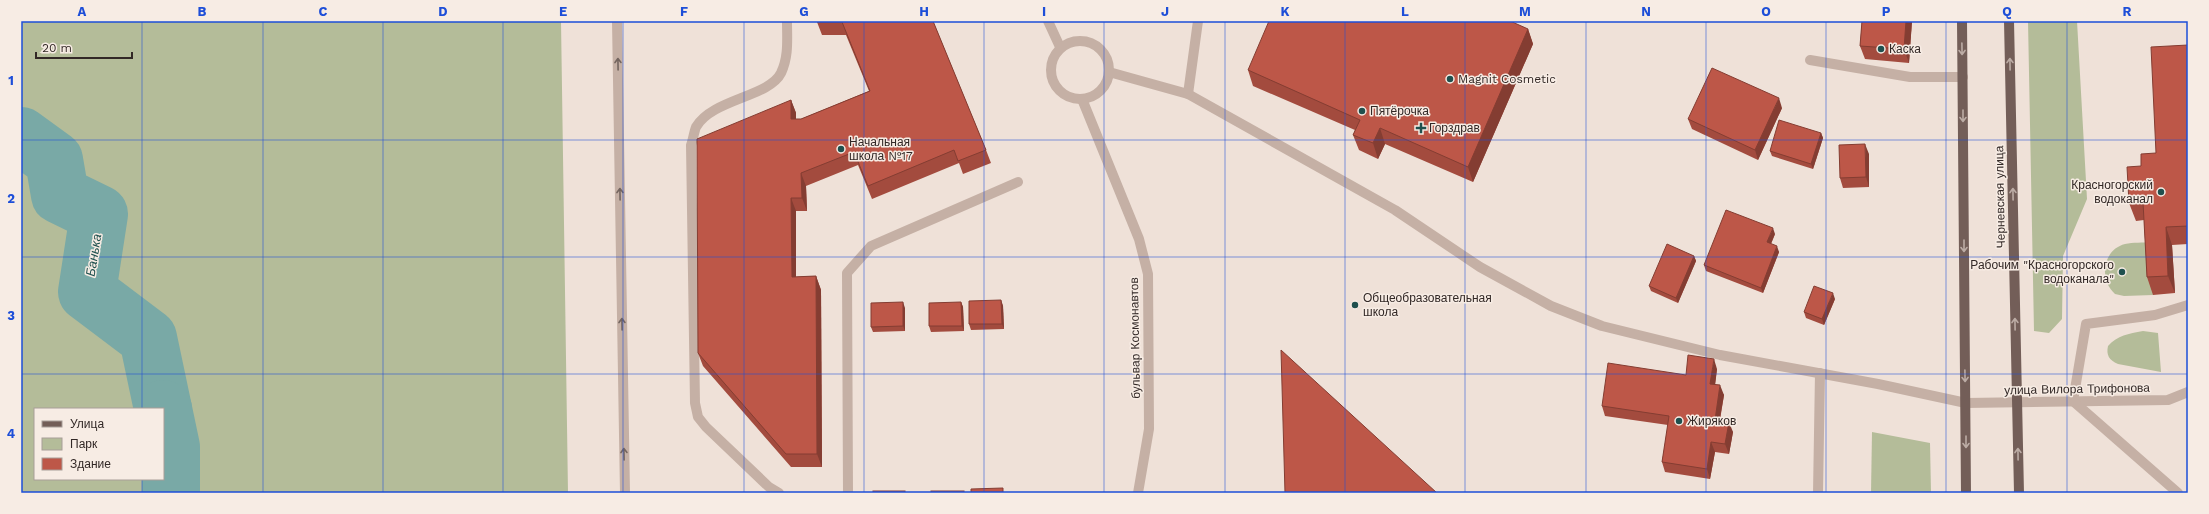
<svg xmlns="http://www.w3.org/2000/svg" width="2209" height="514" font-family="'Work Sans',sans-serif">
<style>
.green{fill:#b4bc99;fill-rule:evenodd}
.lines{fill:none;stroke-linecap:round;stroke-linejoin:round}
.river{stroke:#79a9a6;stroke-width:58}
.minor{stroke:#c5b0a5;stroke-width:10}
.major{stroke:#735e58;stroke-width:10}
.wall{fill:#a34b3e}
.shaded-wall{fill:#843d32}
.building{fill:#bd5748;stroke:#843d32}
.oneway{stroke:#bcaca5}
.oneway2{stroke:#74655f}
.grid{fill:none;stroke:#1d4ed8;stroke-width:1;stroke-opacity:0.55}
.poi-dot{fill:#1f504e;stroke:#f7ece4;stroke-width:1.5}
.labels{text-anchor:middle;stroke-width:3;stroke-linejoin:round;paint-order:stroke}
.poi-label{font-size:12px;fill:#322826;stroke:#f7ece4;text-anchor:start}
.street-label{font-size:12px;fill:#322826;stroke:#f7ece4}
.water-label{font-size:13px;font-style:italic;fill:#1f504e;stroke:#f7ece4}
.neatline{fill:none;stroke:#1d4ed8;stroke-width:1.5}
.grid-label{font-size:13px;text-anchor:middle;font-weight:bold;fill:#1d4ed8}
</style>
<rect width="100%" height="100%" fill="#efe1d8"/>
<g class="green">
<path d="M21,21H561L568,493H21ZM35,409H163V479H35Z"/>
<path d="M2028,21H2077L2087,199L2063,256L2062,319L2049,333L2034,331Z"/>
<path d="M2151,242L2153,295L2124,296L2115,294C2099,280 2102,250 2125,244C2133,242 2143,243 2151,242Z"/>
<path d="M2143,331L2158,333L2161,372L2118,364C2109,360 2106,355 2108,346C2118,335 2128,334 2143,331Z"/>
<path d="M1872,432L1930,443L1931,493H1871Z"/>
</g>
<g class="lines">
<g class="river">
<path d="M21,136L54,160L60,195L99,214L87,292L148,338L163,409"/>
<path d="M163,409L171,447V493"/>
</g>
<g class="minor">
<path d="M617,21L625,493"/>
<path d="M1048,21L1060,47"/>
<circle cx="1080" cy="70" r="29"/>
<path d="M1810,60L1910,77H1963"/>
<path d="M1109,72L1188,94L1395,210L1480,267L1551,306L1602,326L1720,355L1878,384L1966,403L2168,400L2188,392"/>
<path d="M1188,94L1198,21"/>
<path d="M1082,99L1139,239L1148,274L1149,429L1138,493"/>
<path d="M779,493L769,487L706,427L698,417L695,403L691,145C693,140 694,132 696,127C712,99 769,97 781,73C789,56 787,39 787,21"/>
<path d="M848,493L847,273L871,246L1018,182"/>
<path d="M1818,493L1820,373"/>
<path d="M2178,493L2073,401L2086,324L2155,315L2188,305"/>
</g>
<g class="major">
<path d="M1962,21L1966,493"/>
<path d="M2009,21L2019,493"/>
</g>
</g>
<g class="wall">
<path d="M933,21L986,150L991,163L963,174L959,163L872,199L858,165L806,186L807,211H796V277L816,276L821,290L822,467H791L703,366L698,353L791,100L796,113V119H801L869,91L846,35H822L817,22Z"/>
<path d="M1862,21H1912L1909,63L1865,59L1860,46Z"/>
<path d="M1528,29L1533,44L1473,182L1385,144L1378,159L1359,150L1353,135L1355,130L1253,86L1248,70Z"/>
<path d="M2188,45V244L2172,245L2175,293L2153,295L2147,277L2144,220L2136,221L2129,203L2141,166L2156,153Z"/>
<path d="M1782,108L1758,160L1692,129L1688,119Z"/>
<path d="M1821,133L1823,138L1813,169L1772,156L1770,151Z"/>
<path d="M1869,154V187L1843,188L1840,178Z"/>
<path d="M1775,234L1771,244L1779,252L1763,293L1706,271L1704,265Z"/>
<path d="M1694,256L1696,261L1678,303L1651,291L1649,286Z"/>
<path d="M1835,299L1824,325L1806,318L1804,312Z"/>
<path d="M1001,300L1003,306L1004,329L971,330L969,324Z"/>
<path d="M961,302L963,307L964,331L931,332L929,326Z"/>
<path d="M905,308V331L873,332L871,327Z"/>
<path d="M1717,369L1715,384L1724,395L1720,420L1733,432L1729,454L1715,452L1710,479L1665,472L1662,462L1668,425L1605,416L1602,406L1686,375Z"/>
</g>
<g class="shaded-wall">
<path d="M1906,21H1912L1909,63L1904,49Z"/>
<path d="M1528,29L1533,44L1473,182L1468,167Z"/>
<path d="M1779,98L1782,108L1758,160L1755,150Z"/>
<path d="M791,100L796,113V132L791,119Z"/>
<path d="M1380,128L1385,144L1378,159L1373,143Z"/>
<path d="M1821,133L1823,138L1813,169L1811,164Z"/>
<path d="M1865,144L1869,154V187L1866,177Z"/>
<path d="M801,173L806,186L807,211L802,198Z"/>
<path d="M791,198L796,211V290L792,277Z"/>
<path d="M2166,227L2172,245L2175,293L2168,276Z"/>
<path d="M1773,228L1775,234L1769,248L1767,242Z"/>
<path d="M1777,246L1779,252L1763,293L1761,288Z"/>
<path d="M1694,256L1696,261L1678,303L1676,298Z"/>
<path d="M816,276L821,290L822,467L817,454Z"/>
<path d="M1833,293L1835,299L1824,325L1822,319Z"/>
<path d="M1001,300L1003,306L1004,329L1002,324Z"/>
<path d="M903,302L905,308V331L903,326Z"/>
<path d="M961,302L963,307L964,331L962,326Z"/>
<path d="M1714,359L1717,369L1714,394L1710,384Z"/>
<path d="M1720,385L1724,395L1718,429L1715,420Z"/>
<path d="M1729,422L1733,432L1729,454L1725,444Z"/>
<path d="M1711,442L1715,452L1710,479L1707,469Z"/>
</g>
<g class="building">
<path d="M817,21H933L986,150L958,161L954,150L868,186L854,152L801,173L802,198H791L792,277L816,276L817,454H786L698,353L697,139L791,100V119H801L870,91L842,22H817Z"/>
<path d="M1269,21H1510L1528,29L1468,167L1380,128L1373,143L1353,135L1360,120L1248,70Z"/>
<path d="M1862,21H1906L1904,49L1860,46Z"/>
<path d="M2188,45V226L2166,227L2168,276L2147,277L2143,202L2129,203L2127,167L2141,166V154L2156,153L2151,47Z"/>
<path d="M1712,68L1779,98L1755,150L1688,119Z"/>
<path d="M1779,120L1821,133L1811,164L1770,151Z"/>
<path d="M1865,144L1866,177L1840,178L1839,145Z"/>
<path d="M1726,210L1773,228L1767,242L1777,246L1761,288L1704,265Z"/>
<path d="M1667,244L1694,256L1676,298L1649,286Z"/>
<path d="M1814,286L1833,293L1822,319L1804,312Z"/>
<path d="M1001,300L1002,324H969V301Z"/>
<path d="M903,302V326L871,327V303Z"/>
<path d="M961,302L962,326H929V303Z"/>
<path d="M1281,350L1437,493H1285Z"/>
<path d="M1688,355L1714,359L1710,384L1720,385L1715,420L1729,422L1725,444L1711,442L1707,469L1662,462L1669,416L1602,406L1608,363L1686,375Z"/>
<path d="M1003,488V493H971V489Z"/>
<rect x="873" y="491" width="32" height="2"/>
<rect x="931" y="491" width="33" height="2"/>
</g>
<defs><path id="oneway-shaft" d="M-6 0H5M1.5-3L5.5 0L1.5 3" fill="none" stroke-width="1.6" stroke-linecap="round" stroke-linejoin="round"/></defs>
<g class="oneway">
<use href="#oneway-shaft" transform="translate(1962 49) rotate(89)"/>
<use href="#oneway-shaft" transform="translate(2010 64) rotate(-91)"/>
<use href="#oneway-shaft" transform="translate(1963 116) rotate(90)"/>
<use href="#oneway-shaft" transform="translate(2013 194) rotate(-91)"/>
<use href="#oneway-shaft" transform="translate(1964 246) rotate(90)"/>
<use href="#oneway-shaft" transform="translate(2015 324) rotate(-91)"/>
<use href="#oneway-shaft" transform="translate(1965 376) rotate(89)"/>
<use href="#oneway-shaft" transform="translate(1966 442) rotate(90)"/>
<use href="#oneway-shaft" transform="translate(2018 454) rotate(-91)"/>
</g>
<g class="oneway2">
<use href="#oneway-shaft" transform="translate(618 64) rotate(-91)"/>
<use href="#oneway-shaft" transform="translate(620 194) rotate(-91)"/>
<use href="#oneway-shaft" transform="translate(622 324) rotate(-91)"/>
<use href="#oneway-shaft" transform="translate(624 454) rotate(-91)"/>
</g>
<path class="grid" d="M142,21V409M263,21V493M383,21V493M503,21V493M623,21V493M744,21V493M864,21V493M984,21V493M1104,21V493M1225,21V493M1345,21V493M1465,21V493M1586,21V493M1706,21V493M1826,21V493M1946,21V493M2067,21V493M21,140H2188M21,257H2188M21,374H2188M142,479V493"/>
<g class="poi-dot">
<circle cx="1881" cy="49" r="4"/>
<circle cx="1450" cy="79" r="4"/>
<circle cx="1362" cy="111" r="4"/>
<path d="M1419 122h4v4h4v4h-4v4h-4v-4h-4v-4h4z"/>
<circle cx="841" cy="149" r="4"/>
<circle cx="2161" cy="192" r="4"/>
<circle cx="2122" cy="272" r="4"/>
<circle cx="1355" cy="305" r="4"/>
<circle cx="1679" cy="421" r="4"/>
</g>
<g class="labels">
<g class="poi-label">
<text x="1889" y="53">Каска</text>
<text x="1458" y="83">Magnit Cosmetic</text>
<text x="1370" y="115">Пятёрочка</text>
<text x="1429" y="132">Горздрав</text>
<text x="849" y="146">Начальная<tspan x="849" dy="14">школа №17</tspan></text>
<text x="2153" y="189" text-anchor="end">Красногорский<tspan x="2153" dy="14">водоканал</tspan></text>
<text x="2114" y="269" text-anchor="end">Рабочим "Красногорского<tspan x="2114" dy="14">водоканала"</tspan></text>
<text x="1363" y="302">Общеобразовательная<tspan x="1363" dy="14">школа</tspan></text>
<text x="1687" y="425">Жиряков</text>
</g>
<g class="street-label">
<text transform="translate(2000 197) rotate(-91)" y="4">Черневская улица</text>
<text transform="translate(1135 338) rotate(-91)" y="4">бульвар Космонавтов</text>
<text transform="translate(2077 389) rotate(-1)" y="4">улица Вилора Трифонова</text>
</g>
<g class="water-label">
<text transform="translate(93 255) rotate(-81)" y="5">Банька</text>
</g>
</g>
<rect width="2209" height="514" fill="none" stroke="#f7ece4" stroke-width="44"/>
<rect x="34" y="408" width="130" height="72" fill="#f7ece4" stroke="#a89e98"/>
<rect x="42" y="421" width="20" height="6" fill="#735e58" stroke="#a89e98"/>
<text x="70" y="428" font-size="12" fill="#322826">Улица</text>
<rect x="42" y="438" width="20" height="12" fill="#b4bc99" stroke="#a89e98"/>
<text x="70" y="448" font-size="12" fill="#322826">Парк</text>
<rect x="42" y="458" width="20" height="12" fill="#bd5748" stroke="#a89e98"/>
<text x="70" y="468" font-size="12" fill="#322826">Здание</text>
<path d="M36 52v6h96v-6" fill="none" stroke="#322826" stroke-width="2"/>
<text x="42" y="52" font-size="12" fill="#322826" stroke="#f7ece4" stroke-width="3" paint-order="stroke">20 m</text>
<rect x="22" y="22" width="2165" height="470" class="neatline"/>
<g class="grid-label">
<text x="82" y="16">A</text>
<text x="202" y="16">B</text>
<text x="323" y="16">C</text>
<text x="443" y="16">D</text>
<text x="563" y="16">E</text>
<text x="684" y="16">F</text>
<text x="804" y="16">G</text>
<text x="924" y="16">H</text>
<text x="1044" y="16">I</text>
<text x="1165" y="16">J</text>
<text x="1285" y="16">K</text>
<text x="1405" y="16">L</text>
<text x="1525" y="16">M</text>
<text x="1646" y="16">N</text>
<text x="1766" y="16">O</text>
<text x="1886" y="16">P</text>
<text x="2007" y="16">Q</text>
<text x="2127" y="16">R</text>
<text x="11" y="85">1</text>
<text x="11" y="203">2</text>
<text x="11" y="320">3</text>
<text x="11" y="438">4</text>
</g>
</svg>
